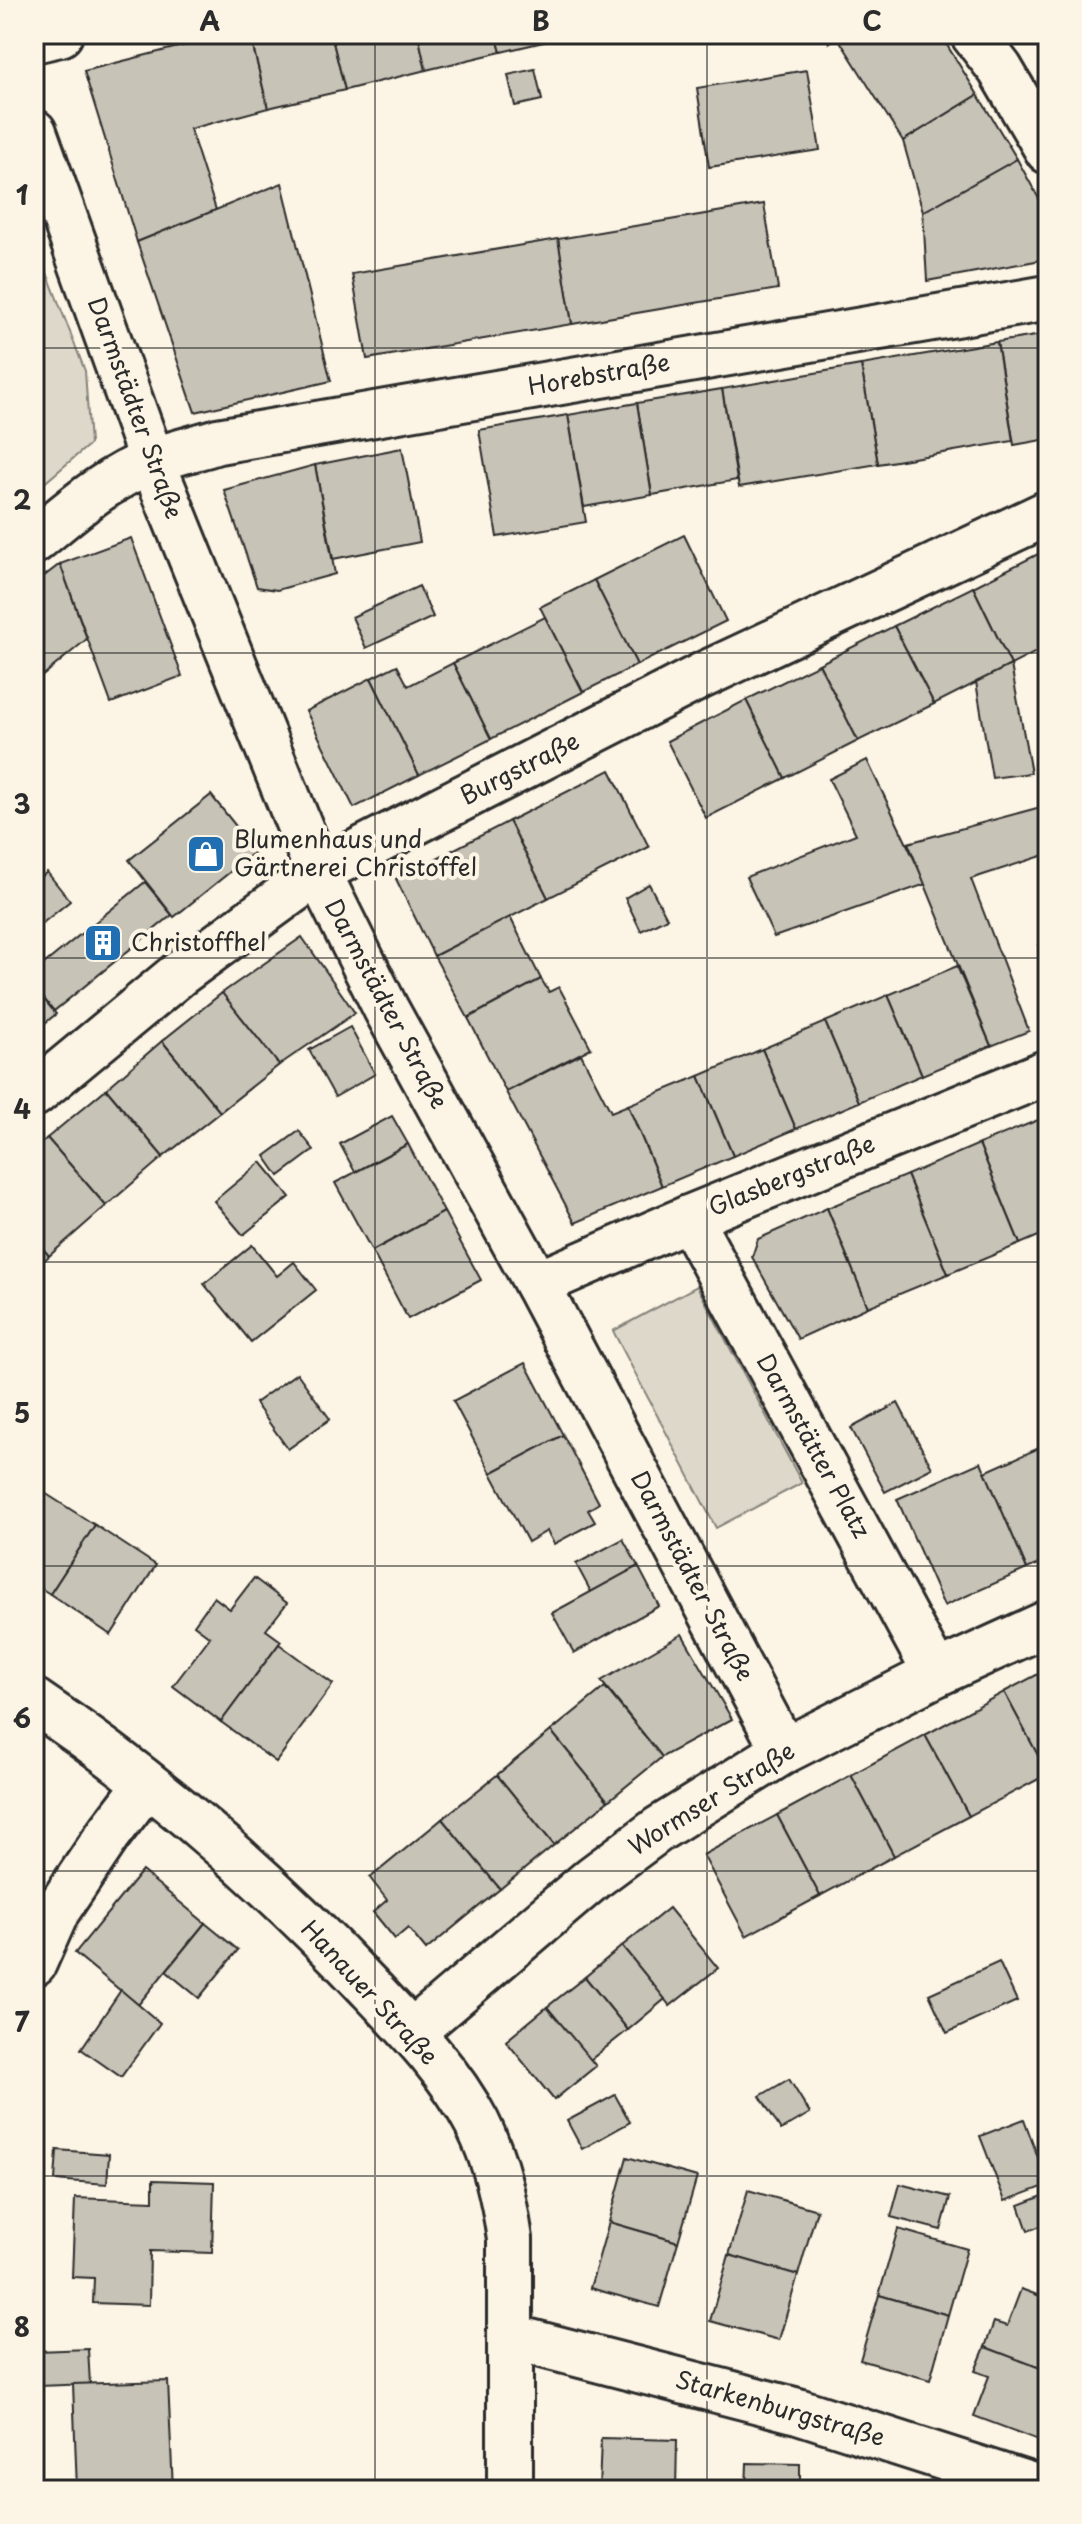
<svg xmlns="http://www.w3.org/2000/svg" width="1082" height="2524" font-family="'Playpen Sans',sans-serif">
<style>
.green{fill:#ded8ca;stroke:#84827a;stroke-width:2}
.building{fill:#c8c3b7;stroke:#2b2b2b;stroke-width:2}
.lines{fill:none;stroke-linecap:round;stroke-linejoin:round}
.minor-casing{stroke:#2b2b2b;stroke-width:50}
.minor{stroke:#fcf5e5;stroke-width:44}
.grid{fill:none;stroke:#2b2b2b;stroke-width:2;stroke-opacity:0.55}
.labels{text-anchor:middle;stroke-width:8;stroke-linejoin:round;paint-order:stroke}
.street-label{font-size:24px;fill:#2b2b2b;stroke:#fcf5e5}
.poi-label{font-size:24px;fill:#2b2b2b;stroke:#fcf5e5;text-anchor:start}
.neatline{fill:none;stroke:#2b2b2b;stroke-width:3}
.grid-label{font-size:26px;text-anchor:middle;font-weight:bold;fill:#2b2b2b}
</style>
<rect width="100%" height="100%" fill="#fcf5e5"/>
<filter id="ink" filterUnits="userSpaceOnUse"><feTurbulence type="fractalNoise" baseFrequency=".0125" numOctaves="2"/><feDisplacementMap in="SourceGraphic" scale="16" xChannelSelector="R" yChannelSelector="G"/><feConvolveMatrix kernelMatrix="1 2 1 2 8 2 1 2 1" color-interpolation-filters="sRGB"/></filter>
<g filter="url(#ink)">
<g class="green">
<path d="M34,239L85,371L90,444L34,492Z"/>
<path d="M697,1286L802,1483L716,1528L613,1331Z"/>
</g>
<g class="building">
<path d="M229,34H250L268,108L190,129L216,210L137,242L84,71Z"/>
<path d="M250,34H331L345,90L268,108Z"/>
<path d="M331,34H418L426,70L345,90Z"/>
<path d="M418,34H496L501,52L426,70Z"/>
<path d="M496,34H577L501,52Z"/>
<path d="M824,34H840L829,43Z"/>
<path d="M840,34H940L978,95L903,141L837,36Z"/>
<path d="M1033,34H1048V36L1039,42Z"/>
<path d="M1048,36V58L1039,42Z"/>
<path d="M535,69L542,100L515,106L508,75Z"/>
<path d="M807,70L820,150L709,167L697,88Z"/>
<path d="M978,95L1017,159L923,212L903,141Z"/>
<path d="M1017,159L1048,215V245L1041,260L927,281L923,212Z"/>
<path d="M282,183L331,381L195,412L137,242Z"/>
<path d="M764,204L778,289L572,324L558,239Z"/>
<path d="M558,239L572,324L367,359L352,274Z"/>
<path d="M1048,334V439L1014,445L997,342Z"/>
<path d="M997,342L1013,441L878,464L861,365Z"/>
<path d="M861,365L878,464L739,487L722,389Z"/>
<path d="M722,389L737,480L652,495L637,403Z"/>
<path d="M637,403L652,495L584,507L568,415Z"/>
<path d="M568,415L586,522L497,537L479,430Z"/>
<path d="M402,448L420,542L333,559L315,465Z"/>
<path d="M315,465L335,574L277,590L257,587L224,490Z"/>
<path d="M684,535L726,621L637,665L594,580Z"/>
<path d="M131,538L182,676L111,703L60,564Z"/>
<path d="M1048,549V646L1011,665L973,587Z"/>
<path d="M60,564L87,639L34,683V584Z"/>
<path d="M594,580L637,665L583,692L540,607Z"/>
<path d="M419,586L433,617L366,648L352,617Z"/>
<path d="M973,587L1011,665L934,704L894,626Z"/>
<path d="M545,617L583,692L491,739L453,663Z"/>
<path d="M894,626L934,704L858,741L819,664Z"/>
<path d="M453,663L491,739L419,775L371,678L397,665L408,686Z"/>
<path d="M819,664L858,741L785,778L746,700Z"/>
<path d="M1011,665L1031,773L992,778L976,682Z"/>
<path d="M371,678L419,775L354,808L306,711Z"/>
<path d="M746,700L785,778L706,818L667,741Z"/>
<path d="M867,760L926,884L774,937L746,877L856,834L829,779Z"/>
<path d="M610,770L649,847L548,898L509,821Z"/>
<path d="M211,795L256,851L174,917L129,860Z"/>
<path d="M1048,805V854L971,879L1029,1031L991,1046L908,843Z"/>
<path d="M509,821L548,898L434,956L396,879Z"/>
<path d="M47,872L70,901L34,930V883Z"/>
<path d="M145,882L172,915L54,1011L34,987V972Z"/>
<path d="M649,884L667,918L641,931L625,898Z"/>
<path d="M510,917L541,979L468,1018L434,956Z"/>
<path d="M302,937L355,1013L279,1065L222,993Z"/>
<path d="M1048,941V965L1039,945Z"/>
<path d="M957,966L991,1046L922,1075L888,995Z"/>
<path d="M541,979L549,992L559,987L591,1048L506,1092L468,1018Z"/>
<path d="M34,987L56,1014L34,1032Z"/>
<path d="M222,993L279,1065L220,1112L162,1041Z"/>
<path d="M888,995L922,1075L859,1102L825,1022Z"/>
<path d="M825,1022L859,1102L796,1129L762,1049Z"/>
<path d="M350,1027L375,1074L335,1097L309,1050Z"/>
<path d="M162,1041L220,1112L163,1157L106,1089Z"/>
<path d="M762,1049L796,1129L733,1156L699,1076Z"/>
<path d="M581,1054L611,1112L628,1105L662,1186L575,1223L506,1092Z"/>
<path d="M699,1076L733,1156L662,1186L628,1105Z"/>
<path d="M106,1089L163,1157L106,1206L47,1138Z"/>
<path d="M392,1116L408,1144L355,1172L340,1144Z"/>
<path d="M1048,1116V1232L1020,1244L979,1144Z"/>
<path d="M299,1131L314,1150L279,1176L265,1156Z"/>
<path d="M47,1138L106,1206L49,1256L34,1238V1150Z"/>
<path d="M408,1144L444,1212L372,1251L335,1183Z"/>
<path d="M979,1144L1020,1244L948,1274L907,1175Z"/>
<path d="M261,1162L290,1197L243,1235L214,1201Z"/>
<path d="M907,1175L948,1274L868,1307L827,1208Z"/>
<path d="M827,1208L868,1307L798,1339L752,1257L758,1239Z"/>
<path d="M444,1212L481,1280L408,1319L372,1251Z"/>
<path d="M34,1238L49,1256L34,1270Z"/>
<path d="M252,1245L277,1276L294,1262L316,1290L251,1342L204,1284Z"/>
<path d="M525,1363L563,1435L491,1473L453,1401Z"/>
<path d="M297,1373L330,1419L288,1449L255,1403Z"/>
<path d="M898,1403L932,1468L885,1492L851,1428Z"/>
<path d="M563,1435L599,1503L588,1510L595,1522L554,1544L547,1531L528,1542L491,1473Z"/>
<path d="M1048,1444V1560L1027,1569L985,1472Z"/>
<path d="M981,1462L1027,1569L944,1606L897,1499Z"/>
<path d="M37,1488L95,1525L50,1594L34,1584V1492Z"/>
<path d="M95,1525L156,1565L111,1635L50,1594Z"/>
<path d="M623,1539L638,1566L591,1592L576,1564Z"/>
<path d="M638,1566L659,1606L574,1653L552,1613Z"/>
<path d="M254,1578L287,1603L266,1630L281,1641L221,1722L173,1686L210,1637L194,1625L214,1597L230,1609Z"/>
<path d="M682,1634L732,1719L662,1757L601,1681Z"/>
<path d="M279,1644L333,1684L276,1762L221,1722Z"/>
<path d="M1048,1669V1774L1004,1692Z"/>
<path d="M605,1687L662,1757L608,1801L551,1731Z"/>
<path d="M1004,1692L1048,1774L969,1816L925,1735Z"/>
<path d="M551,1731L608,1801L554,1845L497,1775Z"/>
<path d="M925,1735L969,1816L894,1856L851,1775Z"/>
<path d="M497,1775L554,1845L500,1889L442,1819Z"/>
<path d="M851,1775L894,1856L820,1896L777,1815Z"/>
<path d="M777,1815L820,1896L746,1936L703,1855Z"/>
<path d="M442,1819L500,1889L426,1950L408,1928L395,1939L373,1912L387,1900L370,1878Z"/>
<path d="M142,1871L205,1923L138,2005L75,1953Z"/>
<path d="M669,1908L718,1968L670,2006L622,1946Z"/>
<path d="M205,1923L238,1950L199,1998L166,1971Z"/>
<path d="M622,1946L665,1999L628,2030L585,1977Z"/>
<path d="M999,1962L1017,2001L947,2033L929,1994Z"/>
<path d="M585,1977L628,2030L590,2060L547,2007Z"/>
<path d="M121,1990L160,2023L121,2077L81,2049Z"/>
<path d="M547,2007L596,2066L554,2100L506,2041Z"/>
<path d="M789,2079L810,2113L781,2130L760,2096Z"/>
<path d="M615,2095L630,2122L582,2149L567,2121Z"/>
<path d="M1024,2119L1048,2185L1005,2201L980,2136Z"/>
<path d="M57,2150L109,2154L107,2184L55,2180Z"/>
<path d="M627,2157L697,2177L678,2242L609,2222Z"/>
<path d="M153,2180L214,2182L212,2253L150,2251L149,2305L93,2303L94,2278L72,2277L75,2198L153,2201Z"/>
<path d="M900,2184L950,2197L941,2230L891,2217Z"/>
<path d="M748,2190L817,2210L798,2275L729,2255Z"/>
<path d="M1048,2194V2223L1028,2231L1019,2205Z"/>
<path d="M609,2222L678,2242L659,2307L590,2288Z"/>
<path d="M898,2229L967,2249L948,2315L879,2295Z"/>
<path d="M729,2255L798,2275L779,2340L710,2321Z"/>
<path d="M1021,2289L1048,2299V2371L985,2347L994,2322L1007,2326Z"/>
<path d="M879,2295L948,2315L930,2380L860,2360Z"/>
<path d="M985,2347L1048,2371V2422L1041,2441L974,2416L989,2376L975,2371Z"/>
<path d="M88,2349L90,2384L39,2386L37,2351Z"/>
<path d="M168,2381L173,2490H77L73,2384Z"/>
<path d="M601,2438L677,2440L676,2490H599Z"/>
<path d="M747,2463L800,2464V2490H746Z"/>
</g>
<g class="lines">
<g class="minor-casing">
<g id="minor">
<path d="M973,34L1000,69L1048,151"/>
<path d="M34,40L60,34"/>
<path d="M34,132L152,461L318,872L386,1009L537,1284L784,1751"/>
<path d="M34,541C71,511 107,478 152,461C173,453 196,448 218,441L1048,298"/>
<path d="M34,1094L179,974L318,872L703,675L1048,513"/>
<path d="M689,1218L936,1674"/>
<path d="M537,1284L689,1218L1048,1072"/>
<path d="M34,1701C155,1782 267,1879 367,1985C407,2027 450,2071 477,2123C496,2161 504,2198 510,2239V2490"/>
<path d="M34,1963L57,1911L108,1835L147,1784"/>
<path d="M412,2032L593,1878L659,1829L784,1751L936,1674L1048,1623"/>
<path d="M511,2337L798,2411L1045,2490"/>
</g>
</g>
<use href="#minor" class="minor"/>
</g>
</g>
<path class="grid" d="M375,34V2490M707,34V2490M34,348H1048M34,653H1048M34,958H1048M34,1262H1048M34,1566H1048M34,1871H1048M34,2176H1048"/>
<defs>
<g id="shop-square" transform="scale(2)"><rect x="-9" y="-9" width="18" height="18" rx="4" fill="#1f6fb2" stroke="#fcf5e5"/><path d="M-5-2.5h2.3a2.7 3.5 0 0 1 5.4 0H5L5.5 6h-11ZM-1.5-2.5h3a1.5 2.3 0 0 0-3 0Z" fill="#fff"/></g>
<g id="building-square" transform="scale(2)"><rect x="-9" y="-9" width="18" height="18" rx="4" fill="#1f6fb2" stroke="#fcf5e5"/><path d="M-4-6H4V6H1V3H-1V6H-4ZM-2.5-4.3h1.7v1.8h-1.7ZM.8-4.3h1.7v1.8H.8ZM-2.5-1h1.7V.8h-1.7ZM.8-1h1.7V.8H.8Z" fill="#fff"/></g>
</defs>
<g fill-rule="evenodd">
<use href="#shop-square" x="206" y="854"/>
<use href="#building-square" x="103" y="943"/>
</g>
<g class="labels">
<g class="street-label">
<text transform="translate(599 375) rotate(-10)" y="8">Horebstraße</text>
<text transform="translate(135 408) rotate(70)" y="8">Darmstädter Straße</text>
<text transform="translate(520 769) rotate(-27)" y="8">Burgstraße</text>
<text transform="translate(386 1004) rotate(62)" y="8">Darmstädter Straße</text>
<text transform="translate(792 1176) rotate(-22)" y="8">Glasbergstraße</text>
<text transform="translate(813 1446) rotate(61)" y="8">Darmstätter Platz</text>
<text transform="translate(692 1576) rotate(62)" y="8">Darmstädter Straße</text>
<text transform="translate(712 1799) rotate(-32)" y="8">Wormser Straße</text>
<text transform="translate(369 1993) rotate(47)" y="8">Hanauer Straße</text>
<text transform="translate(780 2409) rotate(16)" y="8">Starkenburgstraße</text>
</g>
<g class="poi-label">
<text x="234" y="848">Blumenhaus und<tspan x="234" dy="28">Gärtnerei Christoffel</tspan></text>
<text x="131" y="951">Christoffhel</text>
</g>
</g>
<rect width="1082" height="2524" fill="none" stroke="#fcf5e5" stroke-width="88"/>
<rect x="44" y="44" width="994" height="2436" class="neatline"/>
<g class="grid-label">
<text x="210" y="31">A</text>
<text x="541" y="31">B</text>
<text x="872" y="31">C</text>
<text x="22" y="205">1</text>
<text x="22" y="510">2</text>
<text x="22" y="814">3</text>
<text x="22" y="1119">4</text>
<text x="22" y="1423">5</text>
<text x="22" y="1728">6</text>
<text x="22" y="2032">7</text>
<text x="22" y="2337">8</text>
</g>
</svg>
